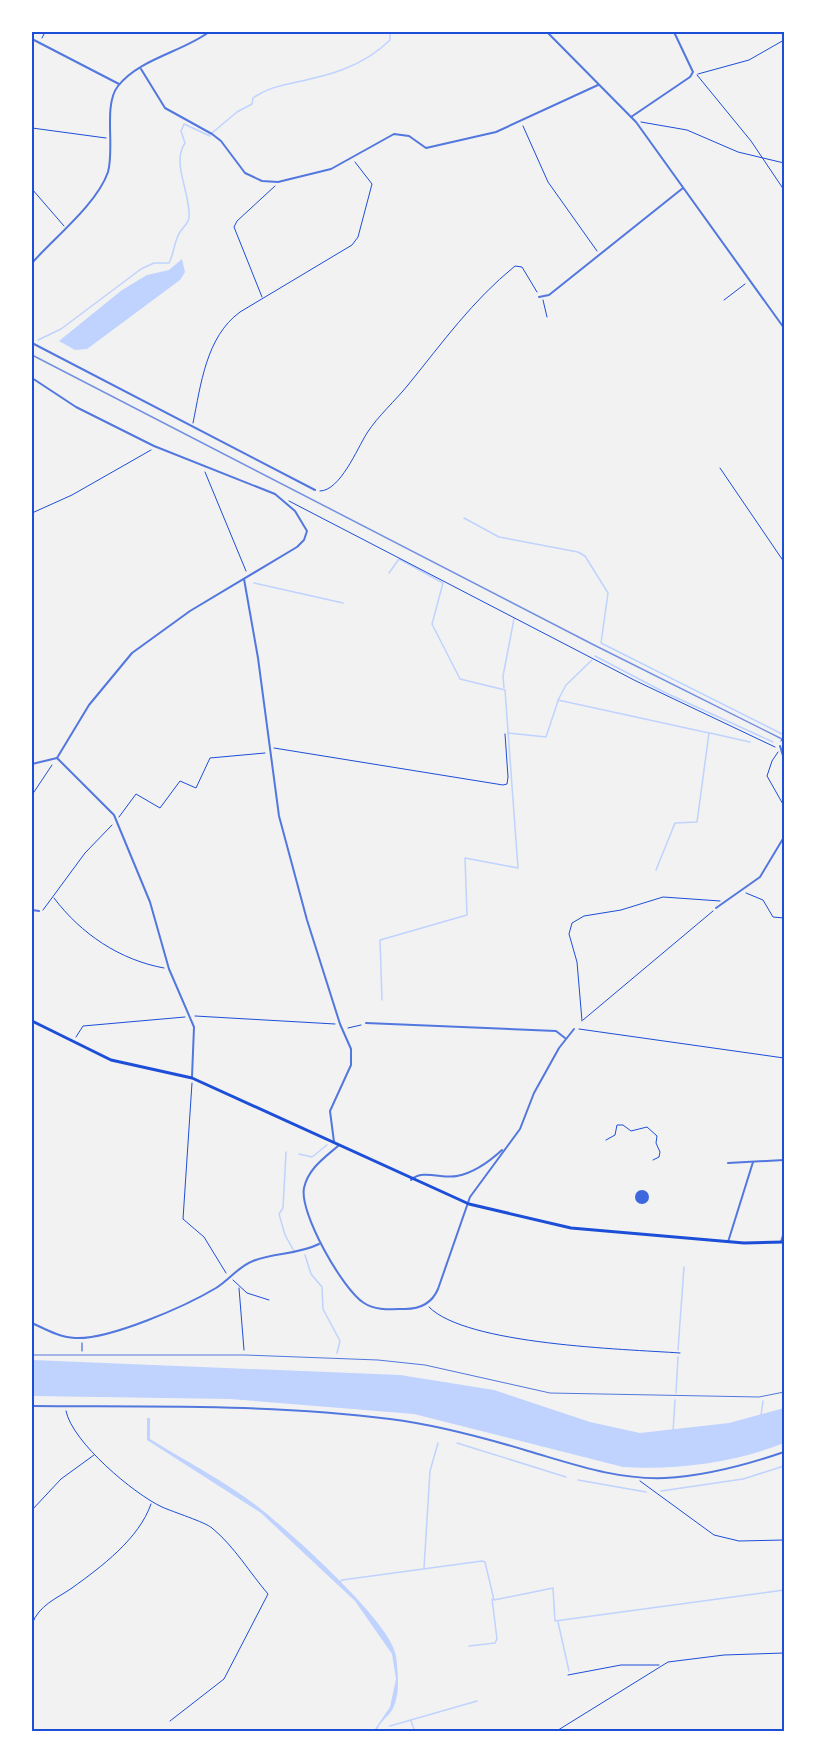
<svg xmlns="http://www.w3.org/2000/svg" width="816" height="1763" font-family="'Times New Roman',serif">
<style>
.water{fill:#bfd3fe}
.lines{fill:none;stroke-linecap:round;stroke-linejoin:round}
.stream{stroke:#bfd3fe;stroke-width:1.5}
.building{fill:#3d67dc}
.path{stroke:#1d4ed8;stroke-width:1}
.service{stroke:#5277de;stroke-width:1}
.minor{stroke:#5277de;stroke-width:2}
.tertiary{stroke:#5277de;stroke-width:2}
.secondary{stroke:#1d4ed8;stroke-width:3}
.rail{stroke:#7290e2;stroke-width:1.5}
.neatline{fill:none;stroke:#1d4ed8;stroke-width:2}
</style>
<rect width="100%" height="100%" fill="#f2f2f2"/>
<g class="water">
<path d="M182,259L185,272L180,280L87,349L75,350L59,341L122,290L147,275L169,270Z"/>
<path d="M32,1360L400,1375L494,1390L590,1422L640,1433L729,1423L784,1408V1443C734,1463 677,1470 623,1467L414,1414L230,1399L32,1396Z"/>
<path d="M147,1418H150V1439C187,1462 227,1482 262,1510C290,1532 392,1623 396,1656C398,1673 401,1699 390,1713C384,1720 379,1723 377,1731L375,1729L390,1707L396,1679L392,1654L355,1601L261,1513L147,1440Z"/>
</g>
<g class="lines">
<g class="stream">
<path d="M212,133L237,112L252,104L253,98C264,90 275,87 288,84C326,76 362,68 390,40V32"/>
<path d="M38,340L61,329L141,269L154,263H169C174,254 174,241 180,232C183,227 189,223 189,217C191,194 171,163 185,143L181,131L184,124L210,136"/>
<path d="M464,518L499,537L578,552L585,556L608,593L601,643L782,734"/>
<path d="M254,583L343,603"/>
<path d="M595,656L664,692L773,742"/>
<path d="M592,660L566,685L558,700L709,733L697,822L675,823L656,870"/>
<path d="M504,688L503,676L514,619"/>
<path d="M508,733L546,737L558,701"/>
<path d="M710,733L750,742"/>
<path d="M382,1000L380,940L467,915L465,858L518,868L505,690L460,679L432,624L443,583L399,559L389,573"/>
<path d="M286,1152L283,1208L279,1214L285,1235L294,1251"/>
<path d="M299,1154L312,1157L327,1145"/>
<path d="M305,1255L311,1274L322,1287L323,1309L340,1341L337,1353"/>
<path d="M678,1350L684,1267"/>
<path d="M676,1393L678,1357"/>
<path d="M761,1415L763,1401"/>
<path d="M673,1432L675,1400"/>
<path d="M457,1443L566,1477"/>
<path d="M578,1480L646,1492"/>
<path d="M661,1491L743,1479L784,1466"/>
<path d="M424,1568L430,1471L438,1443"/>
<path d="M339,1583L342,1580L482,1561L485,1562L494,1600L553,1588L555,1621L784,1590"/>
<path d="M558,1622L569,1671"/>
<path d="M469,1646L495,1643L497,1639L492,1599"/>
<path d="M411,1721L415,1732"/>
<path d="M390,1726L477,1701"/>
</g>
</g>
<circle class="building" cx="642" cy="1197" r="7"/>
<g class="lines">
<g class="path">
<path d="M42,38L45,32"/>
<path d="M698,74L749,60L784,40"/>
<path d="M697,75L751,141L784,190"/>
<path d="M641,122L687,130L738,152L784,163"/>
<path d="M523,126L548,182L597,251"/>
<path d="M32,128L106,138"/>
<path d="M32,189L64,226"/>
<path d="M262,297L234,227L237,221L275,186"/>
<path d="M543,300L547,317"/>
<path d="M724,300L745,284"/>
<path d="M193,423C201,384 206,337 240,312L352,245L358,237L372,184L355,162"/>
<path d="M720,468L784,562"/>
<path d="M205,472L246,571"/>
<path d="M320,491C340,491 357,449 367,433C378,416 395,401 408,385C443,342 472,301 515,266L522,267L537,292"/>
<path d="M289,501L636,681L775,747"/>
<path d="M32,513L72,495L151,450"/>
<path d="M781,741L784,735"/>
<path d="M274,748L503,785L507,784L508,777L505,734"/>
<path d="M778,752L772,761L767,776L784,806"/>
<path d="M32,795L52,765"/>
<path d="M119,817L136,794L160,808L180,781L196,788L210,758L265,753"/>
<path d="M746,893L763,900L773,917L784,918"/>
<path d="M54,898C81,934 120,960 164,968"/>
<path d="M43,910L85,853L112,825"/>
<path d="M195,1016L335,1024"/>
<path d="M583,1020L713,911"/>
<path d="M582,1021L577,962L569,934L572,923L584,916L621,910L663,897L720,901"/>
<path d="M348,1028L361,1025"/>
<path d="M579,1029L784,1058"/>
<path d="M76,1037L83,1026L185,1017"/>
<path d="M192,1083L183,1219L204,1237L226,1273"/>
<path d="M606,1140L615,1135L617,1125H623L631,1131L647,1127L657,1136L656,1143L660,1152L659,1157L653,1160"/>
<path d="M233,1280L247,1293L269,1300"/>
<path d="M239,1288L244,1350"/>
<path d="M429,1307C466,1345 624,1349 680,1353"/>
<path d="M82,1343V1351"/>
<path d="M66,1411C72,1442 134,1494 162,1507C173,1512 205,1522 212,1528C234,1546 250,1573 268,1594L224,1679L170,1721"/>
<path d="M640,1481L714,1535L739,1541L784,1540"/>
<path d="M32,1510L61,1479L94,1455"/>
<path d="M32,1624C39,1605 56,1599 72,1588C101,1567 139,1539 151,1504"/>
<path d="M568,1675L621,1665H659"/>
<path d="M555,1732L668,1662L724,1655L784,1653"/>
</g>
<path class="service" d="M32,1355H245L378,1360L425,1365L550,1393L759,1397L784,1392"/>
<g class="minor">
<path d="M32,39L119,84"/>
<path d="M141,69L165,108L212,134L221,141L245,173L262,181L278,182L331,169L394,134L409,136L426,148L496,132L598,85"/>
<path d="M631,117L690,77L693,72L674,32"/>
<path d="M539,297L549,295L683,188"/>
<path d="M32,343L315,490"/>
<path d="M32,378L76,407L154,446L275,494L295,511L307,531L304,540L297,547L190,611L132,653L89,705L57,758"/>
<path d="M244,579L258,658L279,816L307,920L340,1024L351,1049V1065L330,1111L334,1142"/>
<path d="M780,746L784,759"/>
<path d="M57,758L114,815L150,902L169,969L194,1027L192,1077"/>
<path d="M32,764L57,758"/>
<path d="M716,908L760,877L784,837"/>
<path d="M32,910L39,911"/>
<path d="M366,1023L556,1031L565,1038"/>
<path d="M338,1146C324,1158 308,1169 304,1188C299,1213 343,1290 364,1303C376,1311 392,1309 405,1309C420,1309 432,1303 438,1289L470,1197L520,1129L534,1093L559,1048L574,1029"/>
<path d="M728,1163L784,1160"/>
<path d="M411,1180C422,1169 442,1179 457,1176C473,1173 490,1161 502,1150"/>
<path d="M728,1242L753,1162"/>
<path d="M781,1242L784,1232"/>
<path d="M32,1323C45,1329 59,1337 75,1338C109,1340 186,1306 216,1288C229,1280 239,1266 253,1261C275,1252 297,1255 319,1244"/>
<path d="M32,1406C151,1407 272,1404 390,1419C437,1425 482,1437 528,1451C573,1464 617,1480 665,1478C706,1476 746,1465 784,1452"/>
</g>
<g class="tertiary">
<path d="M547,32L636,122L784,328"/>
<path d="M32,263C54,238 97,204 108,172C115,147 103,105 118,86C139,59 182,52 209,32"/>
</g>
<path class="secondary" d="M32,1021L111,1060L192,1078L469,1204L571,1228L744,1243L784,1242"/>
<path class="rail" d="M32,355L594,645L784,740"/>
</g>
<rect width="816" height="1763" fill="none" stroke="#ffffff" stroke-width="66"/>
<rect x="33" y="33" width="750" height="1697" class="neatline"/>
</svg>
